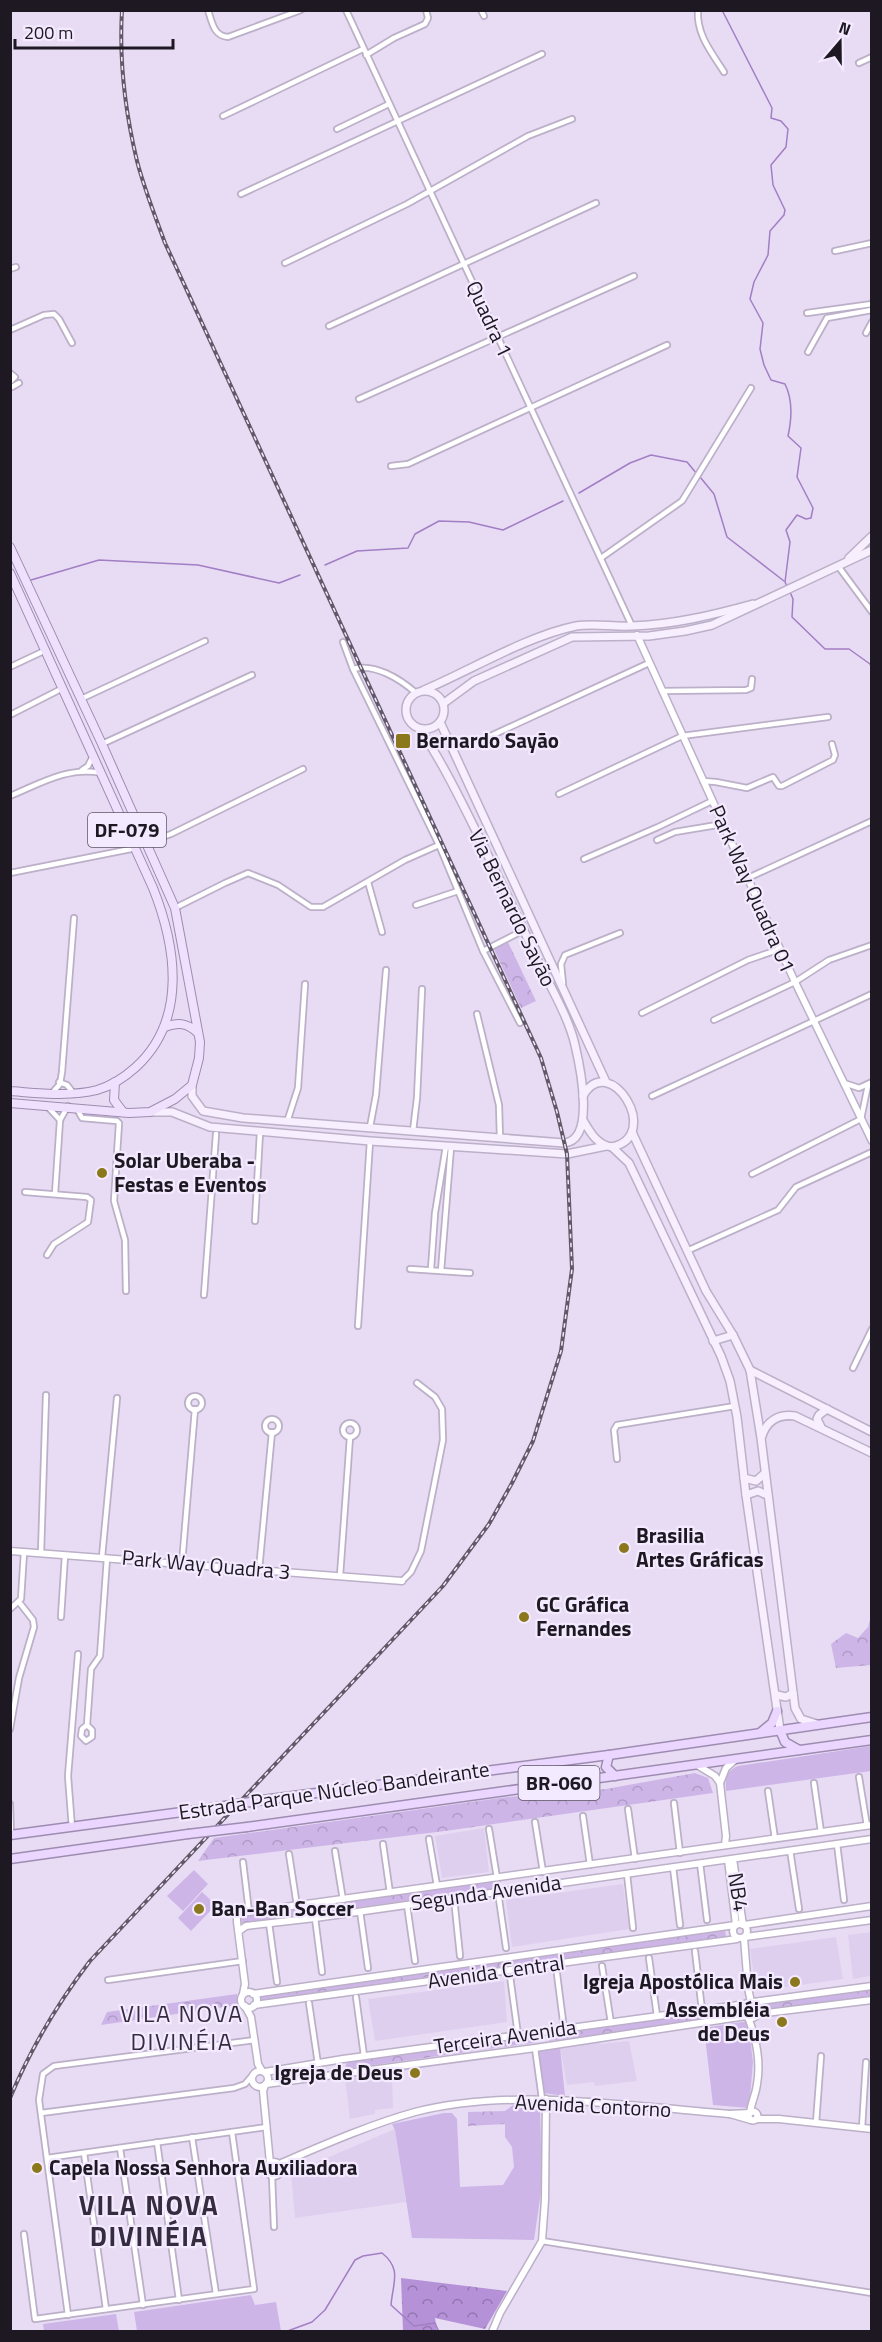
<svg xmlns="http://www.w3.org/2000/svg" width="882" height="2342" font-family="'Titillium Web',sans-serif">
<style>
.built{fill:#dfcfef}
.grass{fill:#ceb5e8}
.forest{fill:url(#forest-crowns)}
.park{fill:url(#park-crowns)}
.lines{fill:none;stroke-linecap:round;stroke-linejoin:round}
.stream{stroke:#a27ec4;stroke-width:1.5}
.minor-casing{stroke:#bcb0c8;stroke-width:8}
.tertiary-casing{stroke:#bcb0c8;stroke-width:9}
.secondary-casing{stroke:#bcb0c8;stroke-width:10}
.primary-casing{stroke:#9e8cb0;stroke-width:10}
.trunk-casing{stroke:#9e8cb0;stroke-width:11}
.minor{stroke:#fff;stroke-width:4.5}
.tertiary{stroke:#fff;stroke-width:6}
.secondary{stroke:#f7effe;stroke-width:7}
.primary{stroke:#efe0fe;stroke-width:8}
.trunk{stroke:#ead6fe;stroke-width:8}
.rail-casing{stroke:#615968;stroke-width:4}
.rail{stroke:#f4eaff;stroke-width:1.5;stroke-dasharray:4.5;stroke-linecap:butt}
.trunk-bridge-casing{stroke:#9e8cb0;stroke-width:11;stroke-linecap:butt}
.trunk-bridge{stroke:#ead6fe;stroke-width:8}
.poi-dot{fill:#8b781c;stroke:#f4eaff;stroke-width:2}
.labels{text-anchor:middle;stroke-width:4.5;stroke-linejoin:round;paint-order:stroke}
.shield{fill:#f4eaff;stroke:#5e5764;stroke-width:1.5}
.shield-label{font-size:20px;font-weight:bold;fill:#1d1821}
.street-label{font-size:21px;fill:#1d1821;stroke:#f4eaff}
.poi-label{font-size:21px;font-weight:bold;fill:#1d1821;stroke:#f4eaff;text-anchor:start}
.quarter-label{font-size:24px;letter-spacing:1.5px;fill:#362c3f;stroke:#f4eaff}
.district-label{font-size:27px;font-weight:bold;letter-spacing:1.5px;fill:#362c3f;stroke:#f4eaff}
</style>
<defs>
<pattern id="forest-crowns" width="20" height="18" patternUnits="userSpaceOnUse" patternTransform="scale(1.5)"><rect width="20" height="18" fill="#b591d8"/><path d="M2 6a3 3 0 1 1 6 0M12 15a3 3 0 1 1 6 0" fill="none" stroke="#9375af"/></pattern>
<pattern id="park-crowns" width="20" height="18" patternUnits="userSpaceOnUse" patternTransform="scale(1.5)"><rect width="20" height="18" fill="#ceb5e8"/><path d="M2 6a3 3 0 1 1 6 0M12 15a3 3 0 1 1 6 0" fill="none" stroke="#b09bc7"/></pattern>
</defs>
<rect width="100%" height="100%" fill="#e8dcf5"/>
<g class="built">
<path d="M484,1828L489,1872L442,1878L435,1836Z"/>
<path d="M623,1884L629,1929L512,1947L506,1900Z"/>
<path d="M871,1932V1976L853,1979L848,1935Z"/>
<path d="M836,1937L843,1979L756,1991L750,1949Z"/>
<path d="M504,1981L507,2022L375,2041L368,1999Z"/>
<path d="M599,2041L600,2044L629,2041L637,2081L595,2086L594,2082L567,2085L560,2047Z"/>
<path d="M392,2072L393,2108L375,2110V2114L350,2119L345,2078Z"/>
<path d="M395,2129L406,2202L295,2218L291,2173Z"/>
</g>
<g class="grass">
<path d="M871,1746V1771L726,1791C725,1778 726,1771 738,1766Z"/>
<path d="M194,1870L208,1884L183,1911L167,1896Z"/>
<path d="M202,1892L216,1905L191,1931L178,1918Z"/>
<path d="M748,2021L753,2062L749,2108L713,2105L704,2028Z"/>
<path d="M560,2047L565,2096L543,2093L537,2050Z"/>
<path d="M513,2105H540L542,2185L534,2240L412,2238L395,2130L392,2124L444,2113H452L457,2119L460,2187L503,2185L514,2167L512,2147L505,2137V2111Z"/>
<path d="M251,2295L255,2305L276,2302L281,2331H137L134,2312Z"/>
<path d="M116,2314L119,2331H44L43,2324Z"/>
</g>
<path class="forest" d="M401,2278L507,2291L485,2329L435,2318L437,2331H403Z"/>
<g class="park">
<path d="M508,942L536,1001L521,1008L494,949Z"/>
<path d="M871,1616V1665L836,1668L831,1644L846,1633L858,1638L868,1627Z"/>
<path d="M695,1773L708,1778L713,1793L445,1831L198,1861L214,1838L507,1797L606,1789Z"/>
<path d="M500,1879L501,1888L242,1923L240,1914Z"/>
<path d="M725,1928L726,1937L259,2001L257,1993Z"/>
<path d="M871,1987V1997L761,2012L759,2003Z"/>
<path d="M237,1994L238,2005L101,2025L107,2012Z"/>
<path d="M739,2005L740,2016L549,2041L548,2030Z"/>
<path d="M537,2032L539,2042L345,2069L347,2061Z"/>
<path d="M505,2111L506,2124L468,2126V2112Z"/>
</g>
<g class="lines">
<g class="stream">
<path d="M722,10L772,108L771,118L781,121L788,129L786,147L771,165L773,185L785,210L784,215L770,231L768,255L754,282L750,299L763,323L760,349L764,365L771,380L785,384C793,400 792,418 788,436L801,448L797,477L813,508L811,518L806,519L797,515L786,530L790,542L785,582L788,588"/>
<path d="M700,477L714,494L727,537L784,581"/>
<path d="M579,493L630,463L651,455L687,462L697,474"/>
<path d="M325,565L357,551L408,548L415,534L439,521L469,522L503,530L563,501"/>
<path d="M31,580L99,560L198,565L279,583L300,575"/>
<path d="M790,592L793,599L792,617L825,649H849L870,664L872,669"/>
<path d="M285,2332L312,2322L325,2310L355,2260L363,2256L382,2253C402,2269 393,2282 391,2305L414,2326L435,2323L439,2332"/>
</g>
<g class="minor-casing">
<g id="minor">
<path d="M208,10C212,23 214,36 228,37L301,10"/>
<path d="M346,10L632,626"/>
<path d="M481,10L484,16"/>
<path d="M698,10C696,34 712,53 724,72"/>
<path d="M366,55L394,38L425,24L428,18L426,10"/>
<path d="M859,63L872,57"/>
<path d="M223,116L363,49"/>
<path d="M337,129L389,104"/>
<path d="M241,194L542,54"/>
<path d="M835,251L872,243"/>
<path d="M285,263L407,204L528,136L572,119"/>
<path d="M10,269L16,267"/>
<path d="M807,313L872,304"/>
<path d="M329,326L596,203"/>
<path d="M10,330L44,315L54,314L59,319L72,343"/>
<path d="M866,333L872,322"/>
<path d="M808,352L827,318L872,310"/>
<path d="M10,373L15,377L10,382"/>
<path d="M10,385L12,387L19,383"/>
<path d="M359,399L634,276"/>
<path d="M391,466L408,464L667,345"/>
<path d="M601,558L682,501L751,388"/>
<path d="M838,566L872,612"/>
<path d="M343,642L353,669L439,845L483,951L520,1023"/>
<path d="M10,667L46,650"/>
<path d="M353,669C375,663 400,679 416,693"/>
<path d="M662,691L746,690L751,688L752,679"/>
<path d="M81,699L205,641"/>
<path d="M10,715L63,688"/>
<path d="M484,739L649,663"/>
<path d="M102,744L252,675"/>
<path d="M82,770L88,766L93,756"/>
<path d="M703,781L716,782L747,788L773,777L779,786H782L833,760L835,755L832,744"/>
<path d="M559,794L682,736L828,717"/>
<path d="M10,796C39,784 69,766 101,773"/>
<path d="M657,840L675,832L723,824"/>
<path d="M146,843L171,834L303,769"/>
<path d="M584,859L658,827L712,801"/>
<path d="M10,873L136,848"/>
<path d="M748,878L872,821"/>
<path d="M368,882L382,932"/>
<path d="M416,905L458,891"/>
<path d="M175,908L225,883L248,873L278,885L311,907H323L405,860L439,845"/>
<path d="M483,951L524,930"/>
<path d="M563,984L561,964L565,955L620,933"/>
<path d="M642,1013L748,960L780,949"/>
<path d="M477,1014L499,1105L500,1139"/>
<path d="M714,1020L795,982L829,960L872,945"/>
<path d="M59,1082L67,1085L74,1094"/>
<path d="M844,1083L859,1088L872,1082"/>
<path d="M53,1092L60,1084L62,1072L74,918"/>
<path d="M652,1096L872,994"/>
<path d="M47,1106L60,1120"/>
<path d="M77,1109L82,1118L117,1121L119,1123L114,1201L125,1240L126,1291"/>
<path d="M287,1122L298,1088L305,984"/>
<path d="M370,1127L376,1095L386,970"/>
<path d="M413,1131L417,1098L422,989"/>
<path d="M752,1174L861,1119L868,1085"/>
<path d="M25,1192L87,1197L91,1200L88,1222L54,1244L47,1255"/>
<path d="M55,1194L60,1120L68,1106"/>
<path d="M255,1221L260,1132"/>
<path d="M689,1250L778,1210L796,1187L872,1152"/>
<path d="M410,1269L470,1273"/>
<path d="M431,1269L435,1213L446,1146"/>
<path d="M441,1271L451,1147"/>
<path d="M204,1295L216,1134"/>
<path d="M358,1326L370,1141"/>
<path d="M853,1368L872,1329"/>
<circle cx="195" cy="1403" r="7"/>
<circle cx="272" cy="1426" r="7"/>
<circle cx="350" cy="1430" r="7"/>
<path d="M617,1459L614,1430L617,1425L735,1406"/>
<path d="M41,1553L46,1395"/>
<path d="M102,1557L117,1398"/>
<path d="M182,1563L195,1409"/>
<path d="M259,1570L272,1432"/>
<path d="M340,1576L350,1437"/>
<path d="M402,1581L411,1572L421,1551L443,1440L442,1409L435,1397L417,1383"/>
<path d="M10,1609L21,1599L24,1552"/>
<path d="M61,1617L65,1555"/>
<path d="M87,1725L92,1730V1737L86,1741L81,1736L82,1729L87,1725L91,1669L100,1656L107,1558"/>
<path d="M10,1729L19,1678L34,1627L33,1620L19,1602"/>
<path d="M859,1777L867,1826"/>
<path d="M814,1783L821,1832"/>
<path d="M768,1791L775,1839"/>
<path d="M674,1803L680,1853"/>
<path d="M10,1804L11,1835"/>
<path d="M628,1809L635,1859"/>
<path d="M583,1816L590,1865"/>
<path d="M535,1822L543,1872"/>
<path d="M72,1828L68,1776L78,1654"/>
<path d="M489,1829L497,1878"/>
<path d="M429,1839L437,1886"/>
<path d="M383,1844L390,1893"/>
<path d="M837,1844L844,1900"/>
<path d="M790,1850L799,1909"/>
<path d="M335,1851L343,1900"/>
<path d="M289,1854L297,1906"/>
<path d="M243,1862L249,1912"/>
<path d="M700,1863L707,1920"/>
<path d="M673,1867L680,1925"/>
<path d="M627,1874L633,1928"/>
<path d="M498,1892L506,1948"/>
<path d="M454,1898L460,1956"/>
<path d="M407,1905L415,1961"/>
<path d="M360,1911L368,1968"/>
<path d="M315,1918L322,1972"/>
<path d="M269,1923L277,1982"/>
<path d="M695,1951L702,2010"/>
<path d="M649,1958L657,2016"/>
<path d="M602,1966L611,2023"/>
<path d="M557,1974L564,2029"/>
<path d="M510,1976L518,2035"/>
<path d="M108,1980L243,1961"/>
<path d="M356,1997L364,2056"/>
<path d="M309,2003L318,2064"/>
<path d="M535,2048L542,2099"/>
<path d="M41,2113L234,2088L245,2084L251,2077"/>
<path d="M816,2123L821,2056"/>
<path d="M862,2128L866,2062"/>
<path d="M192,2137L216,2294"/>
<path d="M157,2142L179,2300"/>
<path d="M120,2148L143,2305"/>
<path d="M84,2153L106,2309"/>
<path d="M47,2158L267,2127"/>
<path d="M272,2176L274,2227"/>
<path d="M24,2234L35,2319L254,2289L232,2132"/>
<path d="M542,2241L872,2293"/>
<path d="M68,2315L39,2100L43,2074L54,2066L255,2040"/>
</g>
</g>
<g class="tertiary-casing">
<g id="tertiary">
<path d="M637,635L795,982L872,1141"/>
<path d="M10,1551L402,1581"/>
<path d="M697,1765L715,1776L720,1783L726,1836L725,1845"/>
<path d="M720,1783L726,1768L736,1759"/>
<path d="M733,1859L743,1925"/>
<path d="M728,1860L736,1925"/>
<circle cx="740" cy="1931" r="7"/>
<path d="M744,1925L872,1906"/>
<path d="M239,1931L246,1926L315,1918L872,1839"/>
<path d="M745,1937L872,1920"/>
<path d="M744,1938L748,1988L751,2002"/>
<circle cx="249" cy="2000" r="8"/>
<path d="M243,1994L245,1984L237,1922V1917L241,1913L872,1825"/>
<path d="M253,1994L735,1925"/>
<path d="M753,2002L872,1986"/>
<circle cx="751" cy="2010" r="8"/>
<path d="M254,2005L737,1939"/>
<path d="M245,2006L251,2017L258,2064L262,2071"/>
<path d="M758,2014L872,2000"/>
<path d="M748,2017C756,2038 761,2062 757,2084C756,2094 751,2103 750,2113"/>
<circle cx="260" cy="2079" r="8"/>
<path d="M265,2072L343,2059L746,2004"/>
<path d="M266,2084L535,2048L746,2016"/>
<path d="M265,2085L263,2091L270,2163"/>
<circle cx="753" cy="2116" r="4.5"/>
<path d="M730,2114L751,2120"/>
<path d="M756,2119H779L872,2129"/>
<circle cx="274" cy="2169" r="7"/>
<path d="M279,2164C321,2146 371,2124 415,2112C514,2087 629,2106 729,2114L750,2113"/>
<path d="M492,2332L500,2313L542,2241L545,2200L546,2099"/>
</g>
</g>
<g class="secondary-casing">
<g id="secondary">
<path d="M849,558L872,536"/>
<path d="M424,690C471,670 527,636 576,626C594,623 613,627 631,626C672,625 713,615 753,604"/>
<circle cx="425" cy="710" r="19"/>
<path d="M444,703L474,681L572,637L649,636L685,631L712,625L872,550"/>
<path d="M440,722L606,1082"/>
<path d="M192,1085V1096L203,1111L243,1118L564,1143C596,1141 580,1066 575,1045C569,1018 550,986 538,961C520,921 500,881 481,841C462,803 444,765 420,729"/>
<path d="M583,1096C609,1049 664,1136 612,1147C597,1145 590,1132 583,1120"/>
<path d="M150,1112H172L210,1127L370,1141L567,1154L606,1146"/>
<path d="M632,1132L706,1291L733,1335L750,1370L761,1438L795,1708L801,1719L817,1724"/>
<path d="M612,1147L629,1163L721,1356L730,1381L737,1417L746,1495L780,1730"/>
<path d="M713,1341L733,1335"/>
<path d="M750,1370L872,1432"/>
<path d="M821,1427L817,1419L819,1415L827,1409"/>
<path d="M762,1436C767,1420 779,1414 795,1416L872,1453"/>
<path d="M744,1478L756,1481L764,1474"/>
<path d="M746,1495L758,1491L767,1495"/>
<path d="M777,1695L786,1697L793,1693"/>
</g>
</g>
<g class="primary-casing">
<g id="primary">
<path d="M10,547L102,744L175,908L200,1042L199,1058L192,1085L175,1099L150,1112L129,1113L10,1103"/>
<path d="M10,573L153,888C176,946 188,1019 136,1067C126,1076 111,1086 97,1090C70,1097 38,1093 10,1091"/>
<path d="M165,1027C179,1022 187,1023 198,1033"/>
<path d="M115,1082L114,1100L123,1112"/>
</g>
</g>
<g class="trunk-casing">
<g id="trunk">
<path d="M780,1730L785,1742L799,1750"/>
<path d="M761,1732L772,1723L777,1711"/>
<path d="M609,1755L606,1767L615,1776"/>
<path d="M270,1799L609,1755L872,1717"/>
<path d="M247,1827L872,1740"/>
<path d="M10,1835L212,1808"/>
<path d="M10,1859L188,1834"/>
</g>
</g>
<use href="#minor" class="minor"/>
<use href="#tertiary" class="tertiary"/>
<use href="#secondary" class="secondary"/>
<use href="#primary" class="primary"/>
<use href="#trunk" class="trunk"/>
<g class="rail-casing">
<path id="rail" d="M10,2098C31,2048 57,2004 90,1961L443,1586L489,1524L512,1483L533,1441L561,1351L572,1269L567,1154L557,1112L541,1058L165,243C155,216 144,188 137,161C125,111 119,61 122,10"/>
</g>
<use href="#rail" class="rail"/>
<g class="trunk-bridge-casing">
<g id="trunk-bridge">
<path d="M212,1808L270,1799"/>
<path d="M188,1834L247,1827"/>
</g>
</g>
<use href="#trunk-bridge" class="trunk-bridge"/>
</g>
<g class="poi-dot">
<rect x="395" y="733" width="16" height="16" rx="3"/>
<circle cx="102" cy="1173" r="6"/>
<circle cx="624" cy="1548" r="6"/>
<circle cx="524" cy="1617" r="6"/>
<circle cx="199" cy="1909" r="6"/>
<circle cx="795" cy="1982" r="6"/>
<circle cx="782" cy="2022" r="6"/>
<circle cx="415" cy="2073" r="6"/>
<circle cx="37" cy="2168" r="6"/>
</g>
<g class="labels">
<g class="shield">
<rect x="88" y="813" width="78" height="34" rx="4.5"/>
<rect x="518.5" y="1766" width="81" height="34" rx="4.5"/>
</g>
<g class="shield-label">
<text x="127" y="837">DF-079</text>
<text x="559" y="1790">BR-060</text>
</g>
<g class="street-label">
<text transform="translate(489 319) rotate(65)" y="7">Quadra 1</text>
<text transform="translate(752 889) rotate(66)" y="7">Park Way Quadra 01</text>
<text transform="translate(512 908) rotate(64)" y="7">Via Bernardo Sayão</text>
<text transform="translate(206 1565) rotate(5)" y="7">Park Way Quadra 3</text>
<text transform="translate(334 1791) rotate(-8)" y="7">Estrada Parque Núcleo Bandeirante</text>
<text transform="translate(738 1892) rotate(81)" y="7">NB4</text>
<text transform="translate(486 1893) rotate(-8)" y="7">Segunda Avenida</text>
<text transform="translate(496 1972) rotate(-8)" y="7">Avenida Central</text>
<text transform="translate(505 2037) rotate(-8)" y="7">Terceira Avenida</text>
<text transform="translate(593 2106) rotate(3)" y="7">Avenida Contorno</text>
</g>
<g class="poi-label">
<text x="416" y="748">Bernardo Sayão</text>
<text x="114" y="1168">Solar Uberaba -<tspan x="114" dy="24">Festas e Eventos</tspan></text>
<text x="636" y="1543">Brasilia<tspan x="636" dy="24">Artes Gráficas</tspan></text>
<text x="536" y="1612">GC Gráfica<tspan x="536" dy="24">Fernandes</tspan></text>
<text x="211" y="1916">Ban-Ban Soccer</text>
<text x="783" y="1989" text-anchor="end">Igreja Apostólica Mais</text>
<text x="770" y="2017" text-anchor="end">Assembléia<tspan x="770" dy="24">de Deus</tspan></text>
<text x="403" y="2080" text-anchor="end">Igreja de Deus</text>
<text x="49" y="2175">Capela Nossa Senhora Auxiliadora</text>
</g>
<g class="quarter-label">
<text x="182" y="2022">VILA NOVA<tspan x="182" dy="28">DIVINÉIA</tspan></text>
</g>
<g class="district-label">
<text x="149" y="2215">VILA NOVA<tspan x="149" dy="31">DIVINÉIA</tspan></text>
</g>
</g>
<rect width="882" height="2342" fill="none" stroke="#1d1821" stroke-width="24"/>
<g transform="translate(840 42) rotate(20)" stroke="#f4eaff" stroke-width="4.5" paint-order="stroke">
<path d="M0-4.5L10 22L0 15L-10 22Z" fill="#1d1821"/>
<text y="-9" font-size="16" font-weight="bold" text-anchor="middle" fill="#1d1821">N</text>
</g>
<path d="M15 39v9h158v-9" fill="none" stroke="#1d1821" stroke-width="3"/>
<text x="24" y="39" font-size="18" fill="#1d1821" stroke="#f4eaff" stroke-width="4.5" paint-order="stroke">200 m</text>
</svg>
